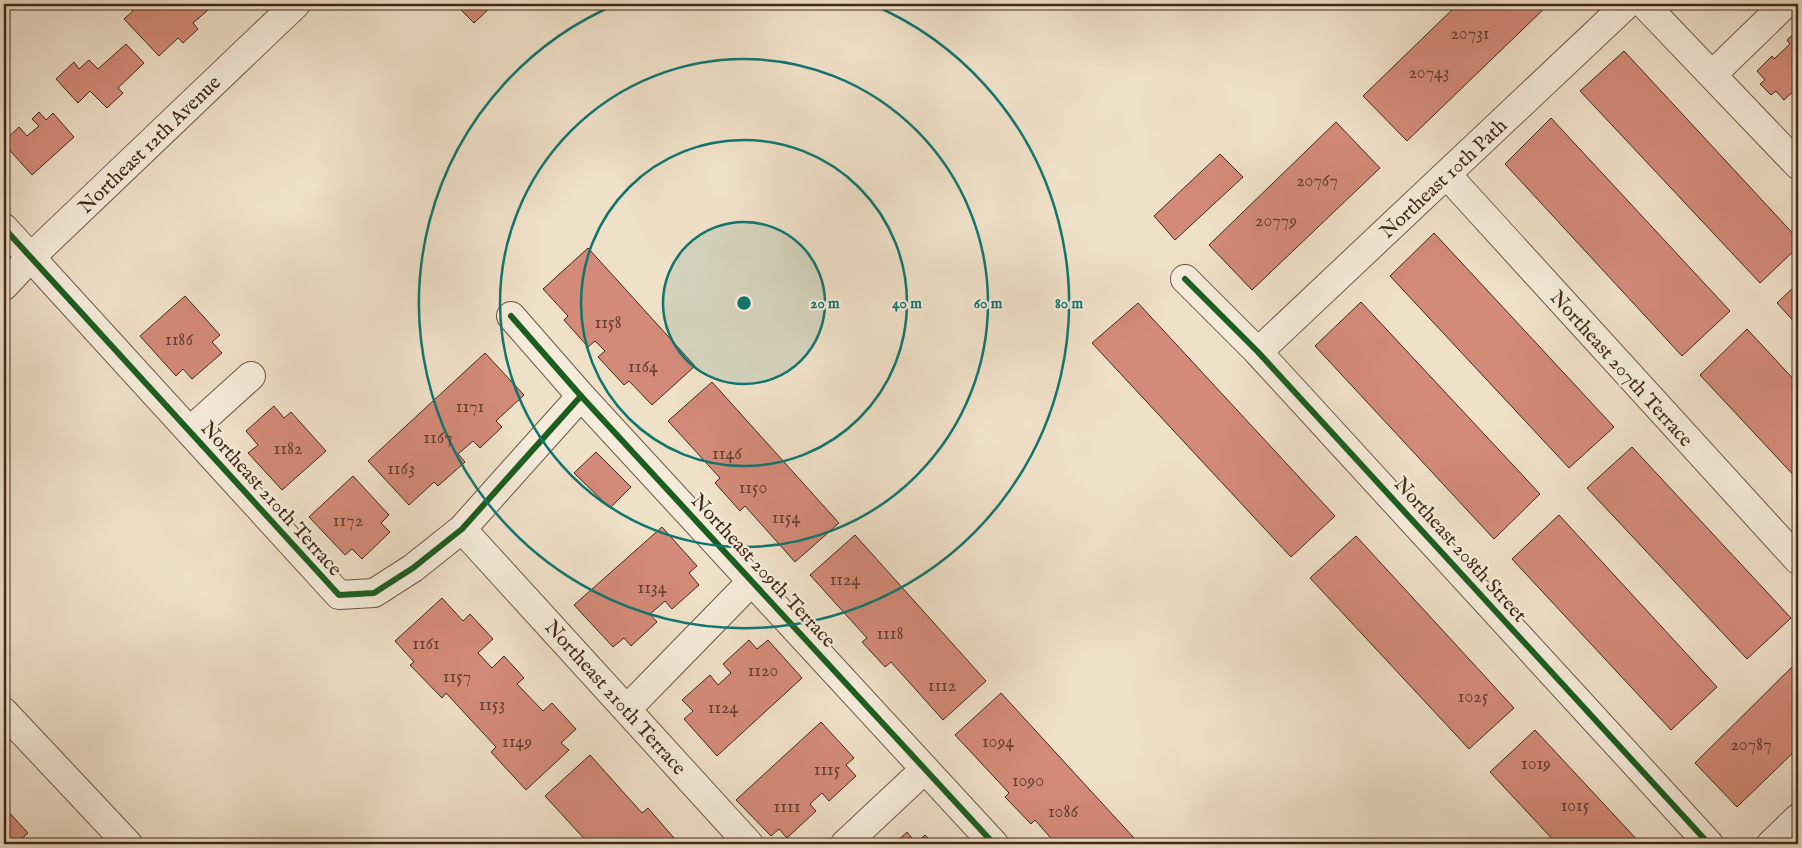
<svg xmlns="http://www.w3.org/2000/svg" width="1802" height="848" font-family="'IM FELL English',serif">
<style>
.building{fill:#d38a78;stroke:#412a18}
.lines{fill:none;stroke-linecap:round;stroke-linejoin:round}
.minor-casing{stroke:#6c5844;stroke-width:30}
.minor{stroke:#f5ebdb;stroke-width:28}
.cycleway-casing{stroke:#f5ebdb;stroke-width:9}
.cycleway{stroke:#1b5e20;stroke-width:6}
.ring{fill:none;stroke:#0f766e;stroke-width:2.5}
.labels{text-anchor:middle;stroke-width:4.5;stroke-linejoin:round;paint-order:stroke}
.number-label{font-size:18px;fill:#664230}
.street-label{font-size:20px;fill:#412a18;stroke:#f5ebdb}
.centre{fill:#0f766e;stroke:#f5ebdb;stroke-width:2.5}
.ring-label{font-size:15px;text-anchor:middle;font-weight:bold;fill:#0f766e;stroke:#f5ebdb;stroke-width:4.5;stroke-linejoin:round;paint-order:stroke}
</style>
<rect width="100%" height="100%" fill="#efe0c8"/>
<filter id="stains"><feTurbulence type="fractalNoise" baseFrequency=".004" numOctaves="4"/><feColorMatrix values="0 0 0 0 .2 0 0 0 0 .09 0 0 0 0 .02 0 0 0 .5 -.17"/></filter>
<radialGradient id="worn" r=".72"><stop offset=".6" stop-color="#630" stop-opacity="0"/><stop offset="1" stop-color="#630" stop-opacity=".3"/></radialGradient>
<g class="building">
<path d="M128,4H215L193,23L198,29L183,43L178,38L159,56L124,19L133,11L127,5Z"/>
<path d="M455,4H490L492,6L474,23Z"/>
<path d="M1458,4H1549L1407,141L1363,96Z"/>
<path d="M1798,30V87L1784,100L1776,91L1771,95L1760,84L1765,80L1757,71L1772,56L1774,59L1790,44L1787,40Z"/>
<path d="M126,44L144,63L118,88L123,93L107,108L90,91L78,103L56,79L74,62L79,69L89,60L98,69Z"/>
<path d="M1624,51L1798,239V247L1760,283L1580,91Z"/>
<path d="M39,112L46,120L53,113L74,137L32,175L4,144V141L19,127L27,136L39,126L32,119Z"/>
<path d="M1551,118L1730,311L1682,356L1505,164Z"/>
<path d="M1336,122L1380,168L1252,290L1209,245Z"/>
<path d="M1220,154L1243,177L1175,240L1154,216Z"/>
<path d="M1434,233L1614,427L1569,468L1390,276Z"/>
<path d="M588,248L695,366L652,405L629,381L624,385L598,357L605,351L595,341L588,347L564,320L568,316L543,289Z"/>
<path d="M1798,283V326L1777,303Z"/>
<path d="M185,296L220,335L212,342L222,353L192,379L183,369L176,376L140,336Z"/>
<path d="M1361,302L1540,494L1494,539L1315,346Z"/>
<path d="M1138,303L1335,516L1291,557L1092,343Z"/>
<path d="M1747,329L1798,384V480L1700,375Z"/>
<path d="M485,353L524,395L496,421L502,427L480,448L473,441L458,454L465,462L438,486L434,482L409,505L368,461Z"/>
<path d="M712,382L839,523L795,562L745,506L740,511L715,483L720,478L668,421Z"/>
<path d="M274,406L284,418L291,412L326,451L282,490L248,453L258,445L246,431Z"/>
<path d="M1632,447L1791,618L1747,659L1587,488Z"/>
<path d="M596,452L631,487L610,508L574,473Z"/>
<path d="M353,476L389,515L381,523L390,532L362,559L352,549L345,555L309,517Z"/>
<path d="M1559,515L1717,687L1671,730L1512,559Z"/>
<path d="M662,527L697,566L689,573L699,585L672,609L665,601L650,614L657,622L631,646L624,638L613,647L574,605Z"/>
<path d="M855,535L986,681L943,720L891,662L885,667L862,642L867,638L810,575Z"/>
<path d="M1356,536L1514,708L1469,749L1310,578Z"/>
<path d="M442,598L463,621L470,614L493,639L478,653L492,668L504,656L524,678L517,684L543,711L552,703L576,729L561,743L569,750L526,790L491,752L496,747L446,693L442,698L410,665L414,662L395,641Z"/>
<path d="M749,640L757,649L768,640L802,678L717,756L684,719L693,711L682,700L710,675L718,685L731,673L723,664Z"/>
<path d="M1798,661V748L1737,807L1695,763Z"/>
<path d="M1001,693L1134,838L1127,844H1056L1035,820L1031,824L1005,797L1009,793L955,735Z"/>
<path d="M821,722L854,758L846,765L856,776L829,801L822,793L810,804L816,811L787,838L779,829L771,836L736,800Z"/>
<path d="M1535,730L1641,844H1557L1490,772Z"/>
<path d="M590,755L642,813L648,808L674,838L670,841L673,844H589L545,796Z"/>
<path d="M4,807L28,833L16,844H4Z"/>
<path d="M907,832L916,843L925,835L934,844H894Z"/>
</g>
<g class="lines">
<g class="minor-casing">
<g id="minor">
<path d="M1644,4L1798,165"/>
<path d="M1713,74L1785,4"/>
<path d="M1447,175L1798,560"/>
<path d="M4,228L339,595L374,593L413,568L462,529L581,396"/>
<path d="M1185,279L1258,352L1709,844"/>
<path d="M4,286L31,257L296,4"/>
<path d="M511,316L581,396L994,844"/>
<path d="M1258,352L1627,4"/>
<path d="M190,431L251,376"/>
<path d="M462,529L749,844"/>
<path d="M627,709L752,581"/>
<path d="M4,712L128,844"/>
<path d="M845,844L924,770"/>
<path d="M1771,844L1798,818"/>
</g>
</g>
<use href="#minor" class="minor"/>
<g class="cycleway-casing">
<g id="cycleway">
<path d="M4,228L339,595L374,593L413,568L462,529L581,396"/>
<path d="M1185,279L1258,352L1709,844"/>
<path d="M511,316L581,396L994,844"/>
</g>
</g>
<use href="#cycleway" class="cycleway"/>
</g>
<circle cx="744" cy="303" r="81" fill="#0f766e" fill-opacity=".12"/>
<g class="ring">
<circle cx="744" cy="303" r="81"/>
<circle cx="744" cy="303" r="163"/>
<circle cx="744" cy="303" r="244"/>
<path d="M871 4A325 325 0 1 1 617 4"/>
</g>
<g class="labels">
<g class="number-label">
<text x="1470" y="39">20731</text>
<text x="1429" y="78">20743</text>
<text x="1317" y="186">20767</text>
<text x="1276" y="226">20779</text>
<text x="608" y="328">1158</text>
<text x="179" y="345">1186</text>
<text x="643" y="372">1164</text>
<text x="470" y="412">1171</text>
<text x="438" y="443">1167</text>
<text x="288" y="454">1182</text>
<text x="727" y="459">1146</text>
<text x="401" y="474">1163</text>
<text x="753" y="493">1150</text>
<text x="786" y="523">1154</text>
<text x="348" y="526">1172</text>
<text x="845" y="585">1124</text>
<text x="652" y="593">1134</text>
<text x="890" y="639">1118</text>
<text x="426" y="649">1161</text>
<text x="763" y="676">1120</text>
<text x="457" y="682">1157</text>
<text x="942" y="691">1112</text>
<text x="1473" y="702">1025</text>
<text x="492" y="710">1153</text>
<text x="723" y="713">1124</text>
<text x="517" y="747">1149</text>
<text x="998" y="747">1094</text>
<text x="1751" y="750">20787</text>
<text x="1536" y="769">1019</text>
<text x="827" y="775">1115</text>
<text x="1028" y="786">1090</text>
<text x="1575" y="811">1015</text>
<text x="787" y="812">1111</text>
<text x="1063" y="817">1086</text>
</g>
<g class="street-label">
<text transform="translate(149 144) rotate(-44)" y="7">Northeast 12th Avenue</text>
<text transform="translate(1443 178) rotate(-43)" y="7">Northeast 10th Path</text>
<text transform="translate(1622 368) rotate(48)" y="7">Northeast 207th Terrace</text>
<text transform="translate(272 498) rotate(48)" y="7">Northeast 210th Terrace</text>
<text transform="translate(1461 549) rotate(48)" y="7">Northeast 208th Street</text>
<text transform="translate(764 570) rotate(47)" y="7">Northeast 209th Terrace</text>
<text transform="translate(616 697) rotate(48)" y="7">Northeast 210th Terrace</text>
</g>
</g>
<circle cx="744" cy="303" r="8" class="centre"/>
<g class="ring-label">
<text x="825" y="308">20 m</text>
<text x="907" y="308">40 m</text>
<text x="988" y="308">60 m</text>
<text x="1069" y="308">80 m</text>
</g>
<rect width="1802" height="848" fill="none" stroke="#efe0c8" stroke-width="20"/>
<rect x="5" y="5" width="1792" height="838" fill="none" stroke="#412a18" stroke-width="2.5"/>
<rect x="10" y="10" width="1782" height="828" fill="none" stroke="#412a18"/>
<rect width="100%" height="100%" filter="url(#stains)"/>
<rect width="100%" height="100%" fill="url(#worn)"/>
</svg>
